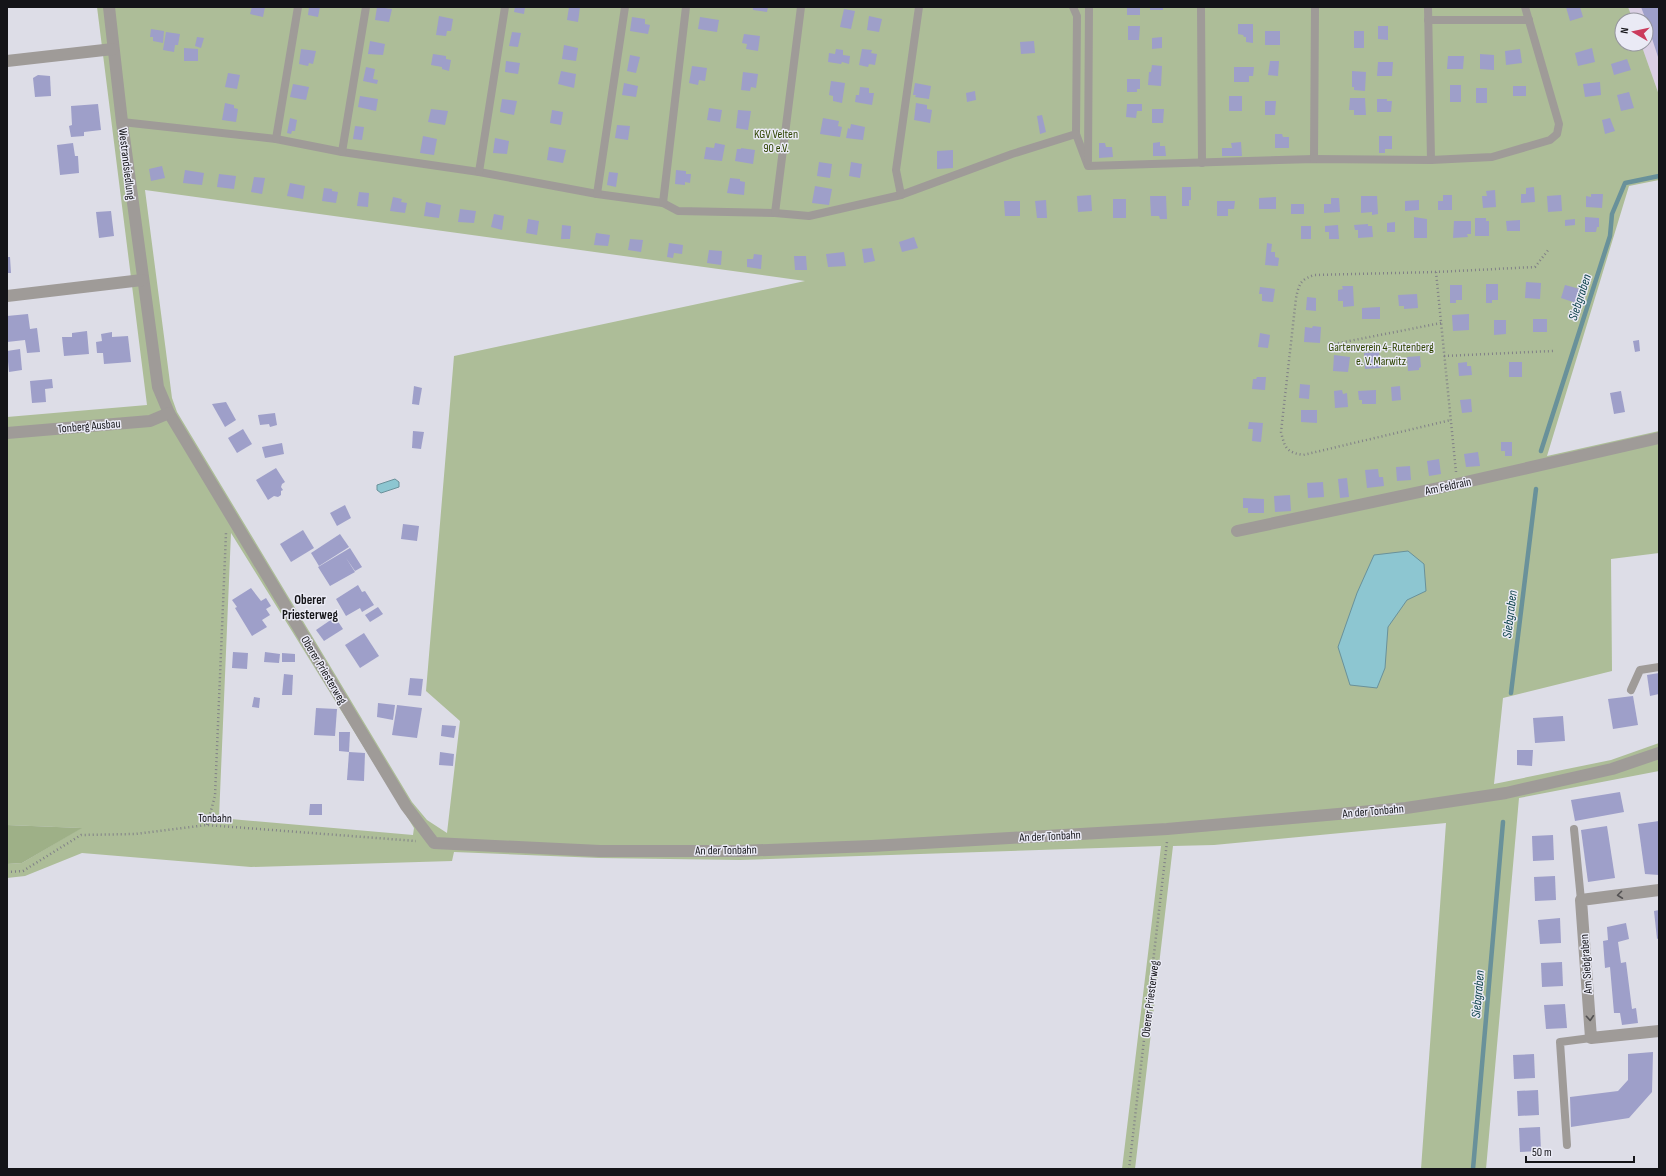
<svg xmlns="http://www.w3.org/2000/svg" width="1666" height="1176" font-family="'Sofia Sans Condensed',sans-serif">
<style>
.commercial{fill:#dacfe4}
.green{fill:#adbd98;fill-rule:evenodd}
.forest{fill:#9eb087}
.water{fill:#8dc6d1;stroke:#69919a}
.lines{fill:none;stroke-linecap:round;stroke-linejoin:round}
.stream{stroke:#69919a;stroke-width:4.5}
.building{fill:#9e9fc9}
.path{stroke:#808087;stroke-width:2.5;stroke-dasharray:1 3;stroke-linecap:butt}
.service{stroke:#9f9b98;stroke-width:8}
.minor{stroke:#9f9b98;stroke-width:12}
.oneway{stroke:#535152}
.labels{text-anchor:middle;stroke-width:3;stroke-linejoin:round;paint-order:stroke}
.park-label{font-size:12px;fill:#2e4300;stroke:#eaeaf5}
.street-label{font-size:12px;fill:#141418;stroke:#eaeaf5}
.water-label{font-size:13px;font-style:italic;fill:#073e46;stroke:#eaeaf5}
.neighbourhood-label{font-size:13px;font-weight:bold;fill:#141418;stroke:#eaeaf5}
</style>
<rect width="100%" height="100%" fill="#dddde7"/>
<path class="commercial" d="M1628,7H1659V95L1641,44H1646V20H1633Z"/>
<path class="green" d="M97,7H1628L1633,20H1622V44H1641L1659,95V180L1629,186L1547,456L1659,431V553L1611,559L1612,671L1503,698L1494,784L1611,760L1659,743V771L1519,798L1486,1169H1421L1446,823L1214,845L1173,846L1135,1169H1122L1161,846L740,860L599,858L454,852L452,861L251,867L82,853L25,876L7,878V864L22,863L81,828L7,825V417L147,405ZM145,190L805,281L454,356L426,691L460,721L447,833L427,820L412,802L177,412L172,398ZM231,533L414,828L413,835L219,818Z"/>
<path class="forest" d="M7,825L82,828L22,863L7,864Z"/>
<g class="water">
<path d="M395,479L399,482V487L381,493L377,490V485Z"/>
<path d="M1408,551L1424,564L1426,591L1407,600L1388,627L1385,668L1377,688L1350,685L1338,647L1357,593L1374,555Z"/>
</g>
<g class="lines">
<g class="stream">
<path d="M1541,451L1610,236L1612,214L1625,183L1659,176"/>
<path d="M1511,693L1536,489"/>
<path d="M1473,1169L1503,822"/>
</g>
</g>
<g class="building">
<path d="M252,7H265L263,17L250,14Z"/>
<path d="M309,7H320L318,17L308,15Z"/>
<path d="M377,7L392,9L389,22L375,20Z"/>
<path d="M515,7H525L524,14L514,12Z"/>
<path d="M569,7H580L578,22L567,20Z"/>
<path d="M753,7H768L767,12L753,10Z"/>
<rect x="1127" y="7" width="13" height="8"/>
<rect x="1150" y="7" width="13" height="3"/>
<path d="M1566,7H1580L1583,17L1570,21Z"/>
<path d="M1641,7H1659V60L1646,20Z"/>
<path d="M844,9L855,11L851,29L840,27Z"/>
<path d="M439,16L453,19L451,31H447L446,36L436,35Z"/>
<path d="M869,16L882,19L879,32L867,30Z"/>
<path d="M632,17L645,19V24L650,25L648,34L630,31Z"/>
<path d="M700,17L719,20L717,32L698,29Z"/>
<path d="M1238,24H1253V43L1246,42V37H1244L1243,35L1238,34Z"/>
<path d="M1128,26H1140L1139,40H1128Z"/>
<path d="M1378,26H1388V40L1378,39Z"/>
<path d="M151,29L164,31L163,43L153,41V37H150Z"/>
<rect x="1265" y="31" width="15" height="14"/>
<rect x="1354" y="31" width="10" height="17"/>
<path d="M166,32L180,34L178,45H175L174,52L163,50Z"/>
<path d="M512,32L521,33L518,47L509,46Z"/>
<path d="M744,34L760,36L758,51L746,49L747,44L742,43Z"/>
<path d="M197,37L204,38L201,48L195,46Z"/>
<path d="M1162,37V48L1152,49V38Z"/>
<path d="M370,41L385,44L383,55L368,54Z"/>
<path d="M1034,41L1035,53L1021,54L1020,42Z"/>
<path d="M564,45L578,48L576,61L562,59Z"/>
<path d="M184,48L198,49V61H184Z"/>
<path d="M1592,48L1595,62L1578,66L1575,53Z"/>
<path d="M301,49L316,51L313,64L309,63L308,66L299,64Z"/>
<path d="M836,49L843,50V55L850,56L849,64L842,62L841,64L828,62L829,53L835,54Z"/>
<path d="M862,49L872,50L871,53L877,54L875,65L869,64L868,67L859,65Z"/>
<path d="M1520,49L1522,63L1506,65L1505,51Z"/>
<path d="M433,54L446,56V59L451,60L449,71L442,69V67L431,65Z"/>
<path d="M1480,54L1494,55V70L1480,69Z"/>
<path d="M630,55L640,57L636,73L627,71Z"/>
<path d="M1448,56H1464L1463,69H1447Z"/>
<path d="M1627,59L1631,70L1614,75L1611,64Z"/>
<path d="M506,61L520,63L518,74L505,72Z"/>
<path d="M1270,61H1279L1278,76L1268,75Z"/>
<path d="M1378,62H1393L1392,76H1377Z"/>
<path d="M1152,65L1162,66L1161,86L1148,85L1149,72H1151Z"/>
<path d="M692,66L707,68L705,81L699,80L698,85L689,83Z"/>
<path d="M366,67L375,69L373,79L378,80L377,84L363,81Z"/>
<path d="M1234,67H1254L1253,76H1249V82H1234Z"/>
<path d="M561,71L576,74L574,88L558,84Z"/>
<path d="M1352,71L1366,72L1365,91L1354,90V87H1352Z"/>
<path d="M743,72L758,74L756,88L751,87L750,91L741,90Z"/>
<path d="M228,73L240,75L237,89L225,87Z"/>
<path d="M38,75L50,76L51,96L35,97L33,78Z"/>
<path d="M1127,79H1140V89H1137V92H1127Z"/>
<path d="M831,81L845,83L842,103L833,101V96L829,95Z"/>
<path d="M1600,82L1601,95L1585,97L1583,84Z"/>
<path d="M624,83L638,86L636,97L622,95Z"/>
<path d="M915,83L931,86L929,99L915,97L916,95H913Z"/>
<path d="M293,84L309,87L306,100L290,97Z"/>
<rect x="1450" y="85" width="11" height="17"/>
<rect x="1513" y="86" width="13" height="10"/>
<path d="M860,87L869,88V93H874L872,105L855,102L856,95H859Z"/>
<rect x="1476" y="88" width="11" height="15"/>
<path d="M975,91L976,100L967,102L966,93Z"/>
<path d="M1629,92L1634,108L1621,111L1617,95Z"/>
<path d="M360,96L378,99L376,111L358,107Z"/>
<rect x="1229" y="96" width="13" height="15"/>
<path d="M1350,98H1365L1366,115H1354V110H1349Z"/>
<path d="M502,99L517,101L514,115L500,112Z"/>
<path d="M1377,99H1387V101H1392L1391,112H1377Z"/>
<path d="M1265,101H1276L1275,115H1265Z"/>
<path d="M225,103L234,105V108L238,109L236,122L222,120Z"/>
<path d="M916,103L927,105V109L932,110L930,123L914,120Z"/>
<path d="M98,104L101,130L84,132V136L71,137L69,126L72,125L71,106Z"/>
<path d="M1127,104H1142V111H1137L1136,118L1126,117Z"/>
<path d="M709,108L722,110L720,122L707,120Z"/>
<path d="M431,109L448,111L445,125L428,122Z"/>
<path d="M1152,109H1164L1163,123H1152Z"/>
<path d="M552,110L563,112L561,125L550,123Z"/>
<path d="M738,110L751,111L748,130L736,128Z"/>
<path d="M1042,115L1046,132L1040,134L1037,116Z"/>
<path d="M290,118L297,120L295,131H292L291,134L287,133Z"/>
<path d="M823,118L839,121L838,126L842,127L840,137L820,134Z"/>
<path d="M1610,118L1615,131L1605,134L1602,120Z"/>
<path d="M851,124L865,127L863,140L846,138L848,128L850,129Z"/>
<path d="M617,125L630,126L628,140L615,138Z"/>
<path d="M355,126L364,127L362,140L353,139Z"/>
<path d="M1275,134H1282L1283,137H1289V148H1275Z"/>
<path d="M423,136L437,139L434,155L420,153Z"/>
<path d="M1379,136H1392V149H1385V153H1379Z"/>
<path d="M495,138L509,141L507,154L493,153Z"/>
<path d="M1160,142V146H1165L1166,156H1153V143Z"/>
<path d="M1241,142L1242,156H1222V148H1232L1231,143Z"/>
<path d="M73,143L75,156H78L79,173L60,175L57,145Z"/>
<path d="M715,143L725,145L722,161L704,159L706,147L714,148Z"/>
<path d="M1099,143H1105L1106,147H1112L1113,157L1099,158Z"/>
<path d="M549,147L566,150L563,163L547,160Z"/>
<path d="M741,148L755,150L753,164L735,161L737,149H741Z"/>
<path d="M953,150V168L937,169V151Z"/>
<path d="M819,162L832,164L830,178L817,176Z"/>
<path d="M851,162L862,164L860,178L849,176Z"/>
<path d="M162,166L165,178L151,181L149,169Z"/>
<path d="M185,170L204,173L202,185L183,183Z"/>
<path d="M676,170L686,171V174H691L690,183L685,182V185L675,184Z"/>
<path d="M609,172L618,173L616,187L607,185Z"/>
<path d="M219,174L236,176L234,189L217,187Z"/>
<path d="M254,177L265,178L262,194L251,192Z"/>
<path d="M730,178L740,179V181L745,182L744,195L727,193Z"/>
<path d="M290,183L305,186L303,199L287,196Z"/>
<path d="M815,186L832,189L829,205L812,203Z"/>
<path d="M1182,187H1191V200H1189V206H1182Z"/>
<path d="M1534,187L1535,202L1521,203V194H1526V188Z"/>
<path d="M324,188L332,189V191L338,192L336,203L322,201Z"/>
<path d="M1495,190L1496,207L1483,208L1482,196H1487L1486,191Z"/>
<path d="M359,192L369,193L368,207L357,206Z"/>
<path d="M1591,194H1603L1602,208L1586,207V196L1591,197Z"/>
<path d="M1091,195L1092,211L1078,212L1077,196Z"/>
<path d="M1443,195H1452V210H1438V201H1443Z"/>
<path d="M1561,195L1562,211L1548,212L1547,196Z"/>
<path d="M1150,196H1166L1167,219H1160L1159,216H1151Z"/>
<path d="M1361,196H1377L1378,214L1372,215V212L1361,213Z"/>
<path d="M393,197L402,199L401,202L407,203L405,213L390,211Z"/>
<path d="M1276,197V209H1259V198Z"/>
<path d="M1331,198H1339L1340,212L1324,213V204H1331Z"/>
<rect x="1113" y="199" width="13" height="19"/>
<path d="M1046,200L1047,218H1037L1035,201Z"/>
<path d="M1419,200V210L1405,211V201Z"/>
<path d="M1004,201H1020V216H1005Z"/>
<path d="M1217,201H1235L1234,209H1228V216H1217Z"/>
<path d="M426,202L441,205L439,218L424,216Z"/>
<rect x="1291" y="204" width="13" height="10"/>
<path d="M460,209L476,211L474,223L458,222Z"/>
<path d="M111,211L114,236L99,238L96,212Z"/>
<path d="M494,214L504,216L502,230L491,227Z"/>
<path d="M1414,217L1427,219V238H1414Z"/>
<path d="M1585,217L1599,218V227H1597L1596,232H1585Z"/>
<path d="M1475,218H1486V221H1489V236H1475Z"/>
<path d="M528,219L539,221L537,235L526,233Z"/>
<path d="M1575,219V225L1565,226V220Z"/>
<path d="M1520,220V231H1507L1506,221Z"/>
<path d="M1454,221H1471V234H1467L1468,237L1453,238Z"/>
<path d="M1395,222V232H1387V223Z"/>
<path d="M1368,224V226H1372L1373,237L1358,238V230H1355L1354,225Z"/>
<path d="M562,225L571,226L570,239H561Z"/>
<path d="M1338,225L1339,239H1329V232H1325V226Z"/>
<rect x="1301" y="226" width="10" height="13"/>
<path d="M596,233L610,235L608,246L594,245Z"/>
<path d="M914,237L918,248L902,252L899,242Z"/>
<path d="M630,239L643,240L641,252L628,250Z"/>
<path d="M669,243L683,245L682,254L674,253L673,258L667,257Z"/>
<path d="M1267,243L1272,244L1271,252H1275V257L1279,258L1278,266L1265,265Z"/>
<path d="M872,248L875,261L864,263L862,249Z"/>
<path d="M709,250L722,251L721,265L707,263Z"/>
<path d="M844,252L846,266L828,267L826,254Z"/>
<path d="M754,254L762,255L761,269L747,267V259H753Z"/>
<path d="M794,256H806L807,270H795Z"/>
<path d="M7,257H10L11,273H7Z"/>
<path d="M1526,282L1541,283L1540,299L1525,298Z"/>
<path d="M1486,284H1498V300H1492V303H1486Z"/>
<path d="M1450,285H1462V300H1456V303H1450Z"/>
<path d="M1565,285L1580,289L1576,303L1561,298Z"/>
<path d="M1342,286H1353L1354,306L1343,307V301H1338V290L1343,289Z"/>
<path d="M1260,287L1275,289L1273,302L1262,301V294H1259Z"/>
<path d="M1417,294L1418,308L1404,309V306H1399L1398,295Z"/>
<path d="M1307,297L1316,298V311L1306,310Z"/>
<path d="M1380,307V319H1362V308Z"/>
<path d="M28,314L30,329L37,328L40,352L27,353L25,340L7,342V316Z"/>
<path d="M1469,314V330L1453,331L1452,315Z"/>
<rect x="1533" y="319" width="14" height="13"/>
<path d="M1494,320H1506V334L1494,335Z"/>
<path d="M1313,326L1321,327L1320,343L1304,342L1305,327L1312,328Z"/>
<path d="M87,331L89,354L64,356L62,337H72V333Z"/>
<path d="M112,332V337L128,336L131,362L104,364L103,353H97L96,342L102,341L101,334Z"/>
<path d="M1260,333L1270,335L1268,348L1258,347Z"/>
<path d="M1639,340L1640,351L1635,352L1633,341Z"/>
<path d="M20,349L22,370L9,372L7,351Z"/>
<path d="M1379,352L1381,368L1365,369L1364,353Z"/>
<path d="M1334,355L1350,357L1348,372L1333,371Z"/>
<path d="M1420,356L1421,367L1419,368V370L1408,371L1407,357Z"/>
<path d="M1467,362V366H1471L1472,375L1459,376L1458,363Z"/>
<rect x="1509" y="362" width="13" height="15"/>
<path d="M1257,377H1266L1265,390L1252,389L1253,379H1256Z"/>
<path d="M52,379L53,388L45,389L46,402L32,403L30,381Z"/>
<path d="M1300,384L1310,385L1309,399L1299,398Z"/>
<path d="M414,386L422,388L419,405L412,404Z"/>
<path d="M1400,386L1401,400L1392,401L1391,387Z"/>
<path d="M1342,390L1343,394L1347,393L1348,407L1335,408L1334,391Z"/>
<path d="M1376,390V404H1362V400H1359L1358,391Z"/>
<path d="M1621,391L1625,412L1614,414L1610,393Z"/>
<path d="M1471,399L1472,412L1462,413L1460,400Z"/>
<path d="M226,402L236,420L225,427L212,404Z"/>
<path d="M1301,410H1317V423L1301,422Z"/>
<path d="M275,413L277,425L270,427L269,424L260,425L258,415Z"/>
<path d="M1249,422L1263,423L1261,442L1252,441L1253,429H1248Z"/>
<path d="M243,429L252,444L237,453L228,438Z"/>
<path d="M413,431L424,432L421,449L412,448Z"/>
<path d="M1501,442H1512V456H1505V451H1501Z"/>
<path d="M282,443L284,454L265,458L262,447Z"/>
<path d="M1478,452L1480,466L1466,467L1464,454Z"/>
<path d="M1439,459L1441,474L1429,476L1427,461Z"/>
<path d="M1410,466L1411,480L1397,481L1396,467Z"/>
<path d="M276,468L285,482L282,484L281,487L283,490L281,491V495L278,497L274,496L268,500L256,480Z"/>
<path d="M1378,469L1379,477H1383L1384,486L1367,488L1365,470Z"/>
<path d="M1347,478L1349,497L1340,498L1338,479Z"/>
<path d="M1323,482L1324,497L1308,498L1307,483Z"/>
<path d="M1290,495L1291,511L1275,512L1274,496Z"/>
<path d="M1243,498L1264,499V513H1248V508H1243Z"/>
<path d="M345,505L351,518L337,526L330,513Z"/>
<path d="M403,524L419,526L417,541L401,539Z"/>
<path d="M303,530L314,548L291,562L280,544Z"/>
<path d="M340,534L349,547L319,566L311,553Z"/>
<path d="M350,548L362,567L355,571L346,558L355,572L330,586L318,567Z"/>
<path d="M358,585L362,592L365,591L374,605L362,612L360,608L346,616L336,599Z"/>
<path d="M251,588L261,601L266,598L271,606L266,609L270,615L262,620L267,627L252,636L235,608L237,607L232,600Z"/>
<path d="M378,607L383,614L370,622L365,615Z"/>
<path d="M335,617L343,629L324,641L316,630Z"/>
<path d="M364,633L379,656L360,668L345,645Z"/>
<path d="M233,652L248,653L247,669L232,668Z"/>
<path d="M265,652L280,654L279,663L264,662Z"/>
<path d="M282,653L295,654V662H282Z"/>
<path d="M1659,673V694L1650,696L1647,675Z"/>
<path d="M284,674L293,675L292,695H282Z"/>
<path d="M410,678L423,679L421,696L408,695Z"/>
<path d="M1633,696L1638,725L1613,729L1608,699Z"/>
<path d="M254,697L260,698L259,708L252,707Z"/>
<path d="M378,703L395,705L393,720L377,717Z"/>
<path d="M397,705L422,708L417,738L392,735Z"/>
<path d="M316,708L337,709L335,736L314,735Z"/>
<path d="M1563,716L1565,741L1535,743L1533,718Z"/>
<path d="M442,725L456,726L454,738L441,736Z"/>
<path d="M339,732H350L349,752L339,751Z"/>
<path d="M1517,750H1533L1532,766L1517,765Z"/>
<path d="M349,752L365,753L364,781L347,780Z"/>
<path d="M440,752L454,754L453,766L439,765Z"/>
<path d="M1620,792L1624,812L1575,821L1571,800Z"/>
<path d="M310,804H322V815H309Z"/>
<path d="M1659,821V875L1645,874L1638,824Z"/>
<path d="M1607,826L1615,878L1588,882L1581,830Z"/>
<path d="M1553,835L1554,860L1533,861L1532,836Z"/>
<path d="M1555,876L1556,900L1535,901L1534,877Z"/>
<path d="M1659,910V938L1657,939L1654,911Z"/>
<path d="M1560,918L1561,943L1540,944L1538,920Z"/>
<path d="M1626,923L1629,939L1618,942L1621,963L1626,962L1632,1009L1636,1008L1638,1023L1622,1025L1620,1013H1614L1610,967L1605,968L1603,941L1608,940L1607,927Z"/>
<path d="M1562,962L1563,986L1542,987L1541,963Z"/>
<path d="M1565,1004L1567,1028L1546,1029L1544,1005Z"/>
<path d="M1653,1052L1652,1092L1629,1118L1571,1127L1570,1097L1618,1091L1628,1080V1054Z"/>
<path d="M1534,1054L1535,1078L1514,1079L1513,1055Z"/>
<path d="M1538,1090L1539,1115L1518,1116L1517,1091Z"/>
<path d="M1540,1127L1541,1151L1520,1152L1519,1128Z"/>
</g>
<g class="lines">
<g class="path">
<path d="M1436,272L1314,275C1300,280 1299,284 1296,298L1281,432C1285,449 1287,452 1303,455L1451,420"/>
<path d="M1334,344L1441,323"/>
<path d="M1444,356L1553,351"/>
<path d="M1456,472L1436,272L1535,267L1549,249"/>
<path d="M207,825L215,796L226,533"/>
<path d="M7,872L23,871L81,835L135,834L207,825L416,841"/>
<path d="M1129,1169L1167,842"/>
</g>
<g class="service">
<path d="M1201,7L1202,163"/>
<path d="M1428,7L1431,160"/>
<path d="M1428,20H1529"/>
<path d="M122,122L276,139L342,152L479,172L597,194L663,203L678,211L775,213L809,216L901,195L1012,154L1076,134L1077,16L1073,7"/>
<path d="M1076,134L1088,166L1314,159L1431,160L1492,157L1550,140L1557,134L1559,124L1525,7"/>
<path d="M276,139L298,7"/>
<path d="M342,152L366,7"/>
<path d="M1314,159L1315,7"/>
<path d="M1088,161L1089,7"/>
<path d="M479,172L505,7"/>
<path d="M597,194L625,7"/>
<path d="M901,195L896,170L919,7"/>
<path d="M663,203L686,7"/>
<path d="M775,213L801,7"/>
<path d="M1631,690L1640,670L1659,667"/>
<path d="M1574,829L1581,900"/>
<path d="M1567,1145L1560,1042L1591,1038"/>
</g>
<g class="minor">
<path d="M109,7L122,122L158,387L169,413L406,806L434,843L600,851H740L872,846L1167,829L1406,808L1506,793L1612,769L1659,753"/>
<path d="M7,61L113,49"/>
<path d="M7,296L142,280"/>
<path d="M7,433L150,421L169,413"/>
<path d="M1237,531L1457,484L1659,438"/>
<path d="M1659,890L1581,900L1591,1038L1659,1031"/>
</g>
</g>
<defs><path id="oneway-chevron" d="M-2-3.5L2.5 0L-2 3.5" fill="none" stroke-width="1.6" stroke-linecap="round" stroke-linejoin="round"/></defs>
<g class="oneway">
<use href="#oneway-chevron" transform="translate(1620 895) rotate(173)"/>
<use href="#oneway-chevron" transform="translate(1590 1018) rotate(86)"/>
</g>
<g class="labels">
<g class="park-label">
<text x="776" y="138">KGV Velten<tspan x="776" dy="14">90 e.V.</tspan></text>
<text x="1381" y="351">Gartenverein 4-Rutenberg<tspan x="1381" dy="14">e. V. Marwitz</tspan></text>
</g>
<g class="street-label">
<text transform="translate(127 164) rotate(83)" y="4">Westrandsiedlung</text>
<text transform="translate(89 426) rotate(-5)" y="4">Tonberg Ausbau</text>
<text transform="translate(1448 486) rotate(-12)" y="4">Am Feldrain</text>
<text transform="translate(324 670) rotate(59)" y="4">Oberer Priesterweg</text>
<text transform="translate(1373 811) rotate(-5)" y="4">An der Tonbahn</text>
<text transform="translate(215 818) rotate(1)" y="4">Tonbahn</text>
<text transform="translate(1050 836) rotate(-3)" y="4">An der Tonbahn</text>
<text transform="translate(726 850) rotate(-1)" y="4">An der Tonbahn</text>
<text transform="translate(1586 964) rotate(-94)" y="4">Am Siebgraben</text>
<text transform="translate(1150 999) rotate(-83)" y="4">Oberer Priesterweg</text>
</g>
<g class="water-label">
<text transform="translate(1579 297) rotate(-72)" y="5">Siebgraben</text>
<text transform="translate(1509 614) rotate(-83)" y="5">Siebgraben</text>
<text transform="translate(1477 994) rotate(-85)" y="5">Siebgraben</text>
</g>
<g class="neighbourhood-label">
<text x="310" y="604">Oberer<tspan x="310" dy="15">Priesterweg</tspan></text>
</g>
</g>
<rect width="1666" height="1176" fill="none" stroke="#141418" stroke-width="16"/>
<g transform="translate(1634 32) rotate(279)"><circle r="19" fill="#eaeaf5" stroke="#94949d"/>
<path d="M0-3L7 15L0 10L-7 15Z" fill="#cb3b5c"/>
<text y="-6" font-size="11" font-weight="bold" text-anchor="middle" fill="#141418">N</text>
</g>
<path d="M1526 1156v6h108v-6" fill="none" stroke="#141418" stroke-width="2"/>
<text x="1532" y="1156" font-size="12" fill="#141418" stroke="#eaeaf5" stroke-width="3" paint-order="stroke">50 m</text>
</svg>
